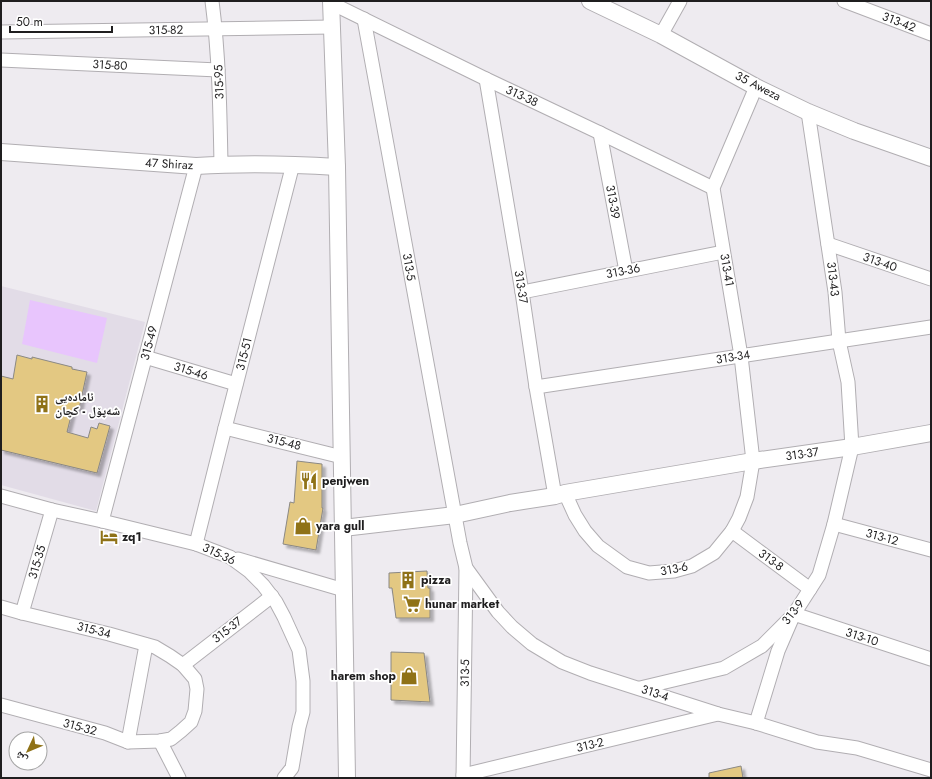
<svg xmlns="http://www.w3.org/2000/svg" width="932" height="779" font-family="Jost,'Noto Naskh Arabic',sans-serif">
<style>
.built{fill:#e2dce7}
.green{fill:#e8c5fd}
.building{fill:#e3c882;stroke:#8a8884;filter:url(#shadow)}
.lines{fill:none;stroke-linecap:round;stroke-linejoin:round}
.minor-casing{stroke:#b1aeb2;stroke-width:15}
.tertiary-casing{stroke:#b1aeb2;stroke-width:18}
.minor{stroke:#fff;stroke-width:13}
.tertiary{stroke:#fff;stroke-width:16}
.labels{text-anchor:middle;stroke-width:3.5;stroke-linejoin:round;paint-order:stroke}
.street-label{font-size:12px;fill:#1f1e1f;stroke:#fff}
.poi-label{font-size:12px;font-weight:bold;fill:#1f1e1f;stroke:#fff;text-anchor:start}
</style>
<defs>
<filter id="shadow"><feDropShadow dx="3.5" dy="3.5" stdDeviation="1" flood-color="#0004"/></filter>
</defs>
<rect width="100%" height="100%" fill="#eeebf0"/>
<path class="built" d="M1,286L145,322L96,511L1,485Z"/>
<path class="green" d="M30,300L107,318L97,363L22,344Z"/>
<g class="building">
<path d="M17,355L32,359V357L72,367V369L87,372L79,409L73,408L67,432L88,438L91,427L97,429L99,423L110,426L97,473L1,450V376L13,379Z"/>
<path d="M297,461L322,464V508H323L316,550L283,544L290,502L294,503Z"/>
<path d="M427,571L428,588H430V618H396L392,588H389V573Z"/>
<path d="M391,652L424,653L430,702L391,700Z"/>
<path d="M741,766L743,778H709V773Z"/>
</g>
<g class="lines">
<g class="minor-casing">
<g id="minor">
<path d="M212,1C219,55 220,110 221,164"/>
<path d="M844,1L931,34"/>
<path d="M331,3L486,79L600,133L713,188"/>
<path d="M364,19L460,543L466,568L498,612L512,627L532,644L562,662L590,673L718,714L756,723L817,742L857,748L931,770"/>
<path d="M1,32L332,27"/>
<path d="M661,35L680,1"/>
<path d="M1,60L218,70"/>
<path d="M486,79L522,292L536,387L555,496"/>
<path d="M600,133L626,271"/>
<path d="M828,244L931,279"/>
<path d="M522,292L723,252"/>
<path d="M145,357L236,384"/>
<path d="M536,387L931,327"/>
<path d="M225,428L342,457"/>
<path d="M565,493L575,515L585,531L598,546L627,567L649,573L674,571L692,566L714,553L732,531L739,518L747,497L753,461L741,356L713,188L756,87"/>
<path d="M1,496L52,510L102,521L196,544L230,557L249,571L263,585L276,602L284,617L299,650L303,681V712L299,727L292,768L284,778"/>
<path d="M102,521L196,166"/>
<path d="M834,524L931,550"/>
<path d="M732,531L810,589"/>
<path d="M196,544L225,428L293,164"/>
<path d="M238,559L344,590"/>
<path d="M1,607L22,613L109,634L155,647L170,656L183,665L195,679L197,689L195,711L191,722L181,731L171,739L160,741L128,742L105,733L1,705"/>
<path d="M22,613L52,510"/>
<path d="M183,665L272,596"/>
<path d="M640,688L724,668L762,646L794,614L819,575L834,524L852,447L848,382L839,341L835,292L808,112"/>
<path d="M756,723L778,651L794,614L931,659"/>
<path d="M160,741L179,778"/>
<path d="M128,742L146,645"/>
<path d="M463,775L718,714"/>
<path d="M463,778L466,568"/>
</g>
</g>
<g class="tertiary-casing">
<g id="tertiary">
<path d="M331,1L337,167L347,778"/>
<path d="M590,1L661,35L756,87L808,112L854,131L931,158"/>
<path d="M1,152L196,166C243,163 290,164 337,167"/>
<path d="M343,528L455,515L510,503L555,496L565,493L753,461L852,447L931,433"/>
</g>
</g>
<use href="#minor" class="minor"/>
<use href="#tertiary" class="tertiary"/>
</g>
<defs>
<g id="building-bare" transform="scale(1.38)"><path d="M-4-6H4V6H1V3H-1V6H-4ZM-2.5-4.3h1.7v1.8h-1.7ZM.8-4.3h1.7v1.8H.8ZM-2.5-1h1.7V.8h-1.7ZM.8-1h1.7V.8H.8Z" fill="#8f7217" stroke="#fff" stroke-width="2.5" paint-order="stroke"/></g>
<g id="restaurant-bare" transform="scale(1.38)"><path d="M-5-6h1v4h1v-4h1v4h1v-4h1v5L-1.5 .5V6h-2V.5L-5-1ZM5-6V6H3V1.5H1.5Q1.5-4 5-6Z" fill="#8f7217" stroke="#fff" stroke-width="2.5" paint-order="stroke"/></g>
<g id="shop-bare" transform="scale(1.38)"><path d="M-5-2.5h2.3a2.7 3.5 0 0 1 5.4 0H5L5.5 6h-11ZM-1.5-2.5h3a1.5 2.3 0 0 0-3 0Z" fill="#8f7217" stroke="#fff" stroke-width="2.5" paint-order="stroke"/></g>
<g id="hotel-bare" transform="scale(1.38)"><path d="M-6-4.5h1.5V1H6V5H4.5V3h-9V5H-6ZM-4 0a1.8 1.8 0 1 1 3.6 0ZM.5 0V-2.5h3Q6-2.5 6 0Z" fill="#8f7217" stroke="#fff" stroke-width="2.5" paint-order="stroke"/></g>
<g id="supermarket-bare" transform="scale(1.38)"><path d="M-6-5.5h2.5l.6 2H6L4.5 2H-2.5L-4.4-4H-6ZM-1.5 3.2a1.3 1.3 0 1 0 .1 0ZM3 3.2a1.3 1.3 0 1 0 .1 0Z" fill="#8f7217" stroke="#fff" stroke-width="2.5" paint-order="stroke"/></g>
</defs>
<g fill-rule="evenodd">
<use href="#building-bare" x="42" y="404"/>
<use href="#restaurant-bare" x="309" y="481"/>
<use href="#shop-bare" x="303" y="526"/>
<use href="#hotel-bare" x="109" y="537"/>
<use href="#building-bare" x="408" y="580"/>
<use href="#supermarket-bare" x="412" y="604"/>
<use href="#shop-bare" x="409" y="676"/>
</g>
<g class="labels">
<g class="street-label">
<text transform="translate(899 22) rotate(21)" y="4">313-42</text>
<text transform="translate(166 30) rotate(-1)" y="4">315-82</text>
<text transform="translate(110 65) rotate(3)" y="4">315-80</text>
<text transform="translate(219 82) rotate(-92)" y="4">315-95</text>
<text transform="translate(758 86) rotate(27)" y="4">35 Aweza</text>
<text transform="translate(522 96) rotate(25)" y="4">313-38</text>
<text transform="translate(169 164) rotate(3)" y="4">47 Shiraz</text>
<text transform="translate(613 202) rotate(80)" y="4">313-39</text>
<text transform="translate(880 262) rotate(19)" y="4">313-40</text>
<text transform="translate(409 267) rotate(80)" y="4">313-5</text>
<text transform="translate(727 270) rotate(80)" y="4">313-41</text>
<text transform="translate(623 271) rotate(-11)" y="4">313-36</text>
<text transform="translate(833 279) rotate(83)" y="4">313-43</text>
<text transform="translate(521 287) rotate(81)" y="4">313-37</text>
<text transform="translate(149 343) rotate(-75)" y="4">315-49</text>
<text transform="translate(244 354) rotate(-76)" y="4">315-51</text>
<text transform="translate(733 357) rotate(-9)" y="4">313-34</text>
<text transform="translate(191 371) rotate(17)" y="4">315-46</text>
<text transform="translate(284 442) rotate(14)" y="4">315-48</text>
<text transform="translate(802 454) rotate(-8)" y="4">313-37</text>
<text transform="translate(882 537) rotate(15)" y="4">313-12</text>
<text transform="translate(219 554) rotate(25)" y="4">315-36</text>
<text transform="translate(771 560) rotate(37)" y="4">313-8</text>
<text transform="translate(37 562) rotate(-74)" y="4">315-35</text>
<text transform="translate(674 569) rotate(-11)" y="4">313-6</text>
<text transform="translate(793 612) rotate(-52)" y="4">313-9</text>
<text transform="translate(94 630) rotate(14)" y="4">315-34</text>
<text transform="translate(227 630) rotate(-38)" y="4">315-37</text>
<text transform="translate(862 637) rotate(18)" y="4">313-10</text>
<text transform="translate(465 673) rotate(-89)" y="4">313-5</text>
<text transform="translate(655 693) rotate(18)" y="4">313-4</text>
<text transform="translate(80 727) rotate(15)" y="4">315-32</text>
<text transform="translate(590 745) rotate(-13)" y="4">313-2</text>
</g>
<g class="poi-label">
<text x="55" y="401">ئامادەیی<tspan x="55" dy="14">شەپۆل - کچان</tspan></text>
<text x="322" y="485">penjwen</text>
<text x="316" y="530">yara gull</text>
<text x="122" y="541">zq1</text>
<text x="421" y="584">pizza</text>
<text x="425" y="608">hunar market</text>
<text x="396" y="680" text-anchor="end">harem shop</text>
</g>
</g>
<rect width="932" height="779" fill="none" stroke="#1f1e1f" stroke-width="4"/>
<g transform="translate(28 751) rotate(226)"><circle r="19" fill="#ffffff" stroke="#a5a5a5"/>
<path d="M0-3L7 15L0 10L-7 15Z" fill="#8f7217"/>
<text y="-6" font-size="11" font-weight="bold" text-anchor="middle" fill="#1f1e1f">ش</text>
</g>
<path d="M10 26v6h102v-6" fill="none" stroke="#1f1e1f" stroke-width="2"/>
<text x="16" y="26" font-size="12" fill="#1f1e1f" stroke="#ffffff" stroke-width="3" paint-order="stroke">50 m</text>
</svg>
